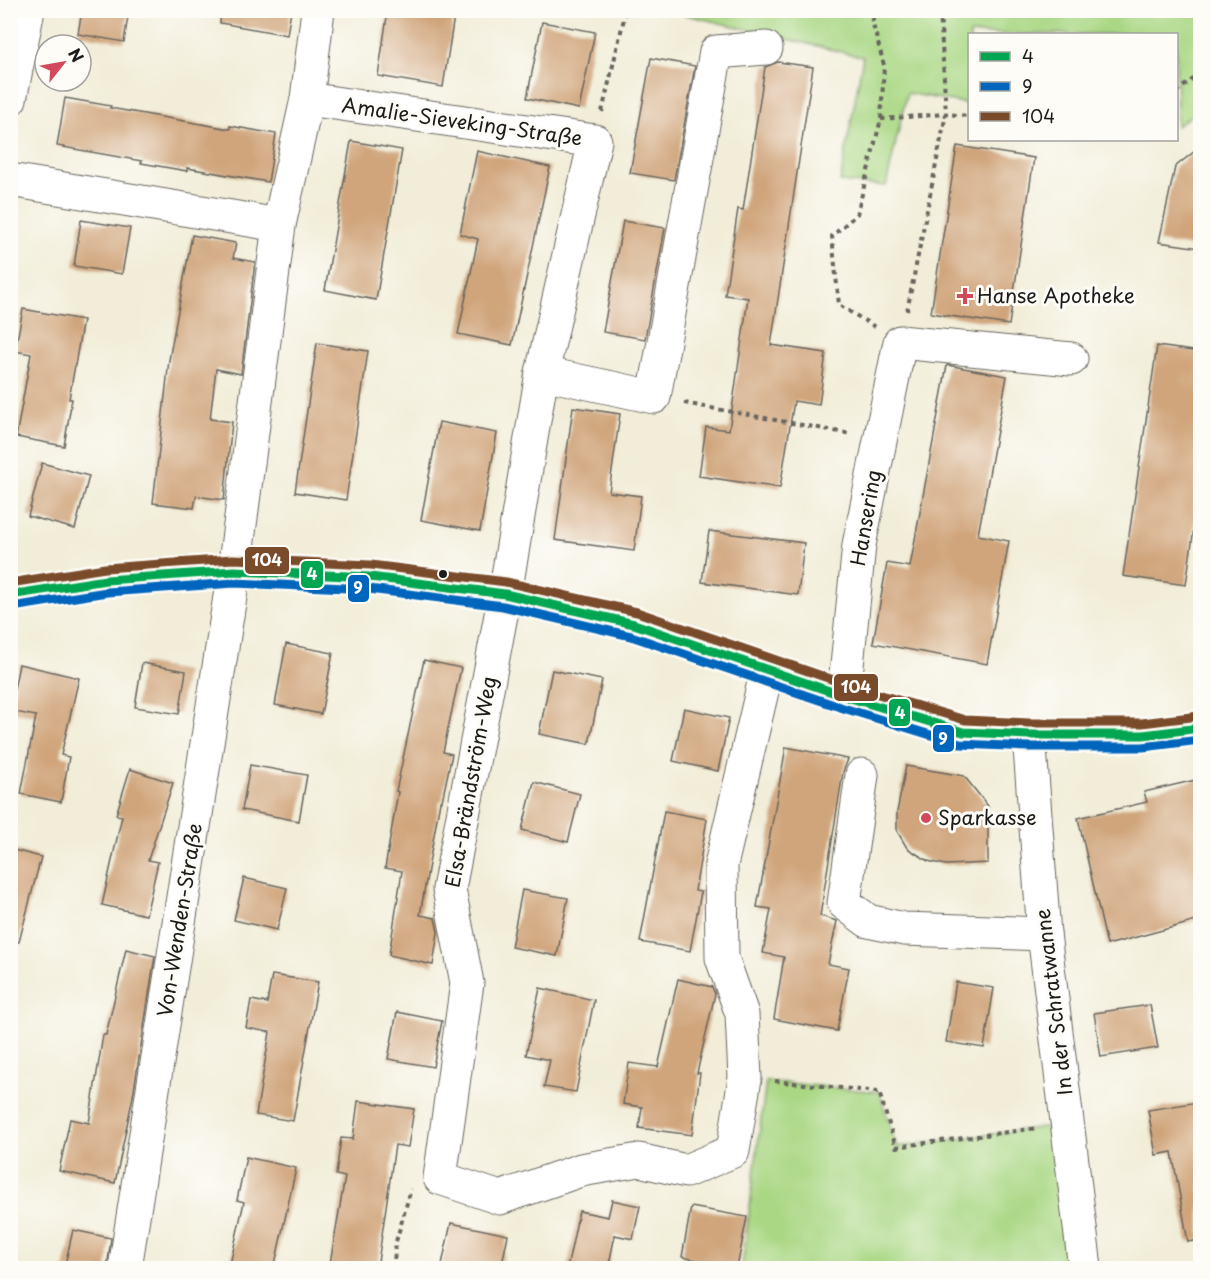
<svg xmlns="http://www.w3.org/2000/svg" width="1211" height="1279" font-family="'Playpen Sans',sans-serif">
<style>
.green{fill:#a9d783;stroke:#627a50;stroke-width:1.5}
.building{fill:#d0a57b}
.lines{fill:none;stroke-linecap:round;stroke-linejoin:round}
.minor-casing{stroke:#67655e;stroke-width:35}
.path{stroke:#67655e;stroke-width:4;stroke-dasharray:4.5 4.5;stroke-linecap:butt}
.minor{stroke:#fff;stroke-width:33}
.bus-1-casing{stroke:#fdfcf7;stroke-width:14}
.bus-2-casing{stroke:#fdfcf7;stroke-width:14}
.bus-3-casing{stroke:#fdfcf7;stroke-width:14}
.bus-1{stroke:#00a651;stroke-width:9}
.bus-2{stroke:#0065bd;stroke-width:9}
.bus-3{stroke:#7a4b2a;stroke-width:9}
.poi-dot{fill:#d1495b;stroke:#fdfcf7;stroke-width:2}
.bus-dot{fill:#1c1c1c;stroke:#fdfcf7;stroke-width:2}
.labels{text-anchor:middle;stroke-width:6;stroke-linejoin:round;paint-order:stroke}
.street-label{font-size:20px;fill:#1c1c1c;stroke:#fdfcf7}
.poi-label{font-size:20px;fill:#1c1c1c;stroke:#fdfcf7;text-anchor:start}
.line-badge{stroke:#fdfcf7;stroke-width:2}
.badge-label{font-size:16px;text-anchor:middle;font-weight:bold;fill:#fff}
</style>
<rect width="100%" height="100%" fill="#fdfcf7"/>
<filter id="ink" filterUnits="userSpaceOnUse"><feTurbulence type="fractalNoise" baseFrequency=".0167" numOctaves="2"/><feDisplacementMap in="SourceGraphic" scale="12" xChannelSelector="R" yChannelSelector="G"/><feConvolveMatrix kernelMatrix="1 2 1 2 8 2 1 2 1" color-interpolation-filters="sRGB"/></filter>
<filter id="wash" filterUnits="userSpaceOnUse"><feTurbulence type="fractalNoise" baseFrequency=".008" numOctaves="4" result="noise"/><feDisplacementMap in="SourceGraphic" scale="24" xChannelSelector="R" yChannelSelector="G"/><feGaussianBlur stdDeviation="1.35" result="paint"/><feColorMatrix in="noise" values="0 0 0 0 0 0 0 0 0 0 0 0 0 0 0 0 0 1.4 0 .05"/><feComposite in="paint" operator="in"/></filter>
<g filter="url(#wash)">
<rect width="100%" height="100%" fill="#f1edd8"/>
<g class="green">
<path d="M670,11H1200V108L1177,126L1176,34H970L969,104L907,93L886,186L840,182L863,57Z"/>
<path d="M766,1081L879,1092L897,1147L1051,1126L1070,1268H742Z"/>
</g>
<g id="blocks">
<g class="building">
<path d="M82,10H129L124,42L78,34Z"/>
<path d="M221,10H291L287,35L220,23Z"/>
<path d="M388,10H455L443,87L378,76Z"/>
<path d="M542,22L595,32L579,109L527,98Z"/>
<path d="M651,58L695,66L674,180L630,173Z"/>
<path d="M778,62L813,67L771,345L826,353L819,405L794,401L780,488L699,476L706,427L729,430L748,298L725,295L738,209L743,210L765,67Z"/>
<path d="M65,98L111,106L110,108L230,129V126L276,134L268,182L187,168V171L141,163L142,161L57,146Z"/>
<path d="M351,141L402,150L376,300L325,290Z"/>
<path d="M957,146L1034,158L1009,325L931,313Z"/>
<path d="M1200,147V248L1159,242L1175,167Z"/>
<path d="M477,151L550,167L512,345L458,334L478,239L460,234Z"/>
<path d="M81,220L130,228L122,274L74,266Z"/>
<path d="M623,221L665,228L645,339L603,332Z"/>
<path d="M192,235L236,243L233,258L255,262L241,374L216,369L210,419L232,422L224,500L196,496L194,508L153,503L169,360Z"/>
<path d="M23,309L83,320L69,399H72L64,446L16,437L31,354L15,351Z"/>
<path d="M317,343L368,351L346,500L295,492Z"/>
<path d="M1157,346L1200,352V485L1186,585L1123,576Z"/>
<path d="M947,365L1007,376L978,535L1009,541L987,664L873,643L887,563L910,567Z"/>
<path d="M573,407L620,414L609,492L641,496L634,551L555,540Z"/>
<path d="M439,422L497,433L480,531L421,520Z"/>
<path d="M42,463L89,476L75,529L28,516Z"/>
<path d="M709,531L804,543L798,595L702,582Z"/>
<path d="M286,644L333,653L321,714L275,705Z"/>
<path d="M424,660L461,668L443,752L452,754L442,801H440L420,915L435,918L438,932L433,965L389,955L402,871L385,868L398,792L396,791Z"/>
<path d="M142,663L186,671L179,714L135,707Z"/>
<path d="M19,664L79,678L61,755L69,757L61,802L21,794L36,716L10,711Z"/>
<path d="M552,670L602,680L589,744L539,734Z"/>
<path d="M684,708L729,718L718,771L673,761Z"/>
<path d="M786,747L848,759L843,772L820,916L837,921L828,964L849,968L837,1031L774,1019L784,957L763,953L771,909L757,907Z"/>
<path d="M250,765L307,775L299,821L242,810Z"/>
<path d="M906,766L964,776L988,806V863L946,865L928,861L907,848L897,831V812Z"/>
<path d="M130,769L173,783L148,860L158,862L146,915L102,905L122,816L116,815Z"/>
<path d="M1200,779V920L1107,945L1078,818L1147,802L1144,792Z"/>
<path d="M534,782L580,794L568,842L522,830Z"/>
<path d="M664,811L707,819L695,891L701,892L690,951L640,942Z"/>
<path d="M10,849L41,857L19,942L10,941Z"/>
<path d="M244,878L287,888L277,930L234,920Z"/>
<path d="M522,890L568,898L557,956L511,947Z"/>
<path d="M126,949L155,956L133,1096L115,1183L59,1171L70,1119L89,1123L103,1035H106Z"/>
<path d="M272,975L318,982L293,1121L256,1115L270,1032L246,1028L251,1000L267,1003Z"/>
<path d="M678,979L712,987L715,994L697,1073H700L692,1135L639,1128L642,1107L623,1104L629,1063L658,1067Z"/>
<path d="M956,982L994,988L984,1048L946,1042Z"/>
<path d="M540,988L594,1000L576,1092L544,1087L550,1060L526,1055Z"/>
<path d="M1150,1005L1158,1048L1101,1057L1094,1013Z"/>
<path d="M397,1012L442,1021L433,1067L388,1059Z"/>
<path d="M358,1101L414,1109L408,1147L395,1145L377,1269H329L345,1177L336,1175L341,1138L353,1139Z"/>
<path d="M1198,1102L1200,1118V1240L1188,1242L1172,1152L1156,1155L1148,1110Z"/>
<path d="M246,1157L296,1168L274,1269H229L244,1202L237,1200Z"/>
<path d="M612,1200L640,1206L633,1239L615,1235L608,1269H567L579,1211L608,1217Z"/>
<path d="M691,1207L747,1217L737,1268L682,1257Z"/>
<path d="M451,1223L508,1235L501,1269H441Z"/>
<path d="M73,1230L111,1238L107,1269H64Z"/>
</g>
</g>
</g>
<g filter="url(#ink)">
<use href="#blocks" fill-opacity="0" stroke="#67655e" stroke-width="1.5"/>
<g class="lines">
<g class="minor-casing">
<g id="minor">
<path d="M10,99L28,10"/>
<path d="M307,99L595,141L542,373L505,594L449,889L467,983L440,1178L500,1198L581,1170L639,1160L686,1171L733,1151L745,1078L742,1014L722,958L721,865L767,670"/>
<path d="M10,180L279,225"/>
<path d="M542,373L654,397L716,52L766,48"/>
<path d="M10,595L106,580L234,571L370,577L505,594L634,624L844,696L963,732L1029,735H1143L1200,728"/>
<path d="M844,696L859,545L900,342L1071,359"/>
<path d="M1029,735L1044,934L1085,1268"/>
<path d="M862,775L844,903L868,921L904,929L1044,934"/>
<path d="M125,1268L234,571L279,225L307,99L318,10"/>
</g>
</g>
<g class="path">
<path d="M1176,92L1200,74"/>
<path d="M602,112L626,10"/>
<path d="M881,119L946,114L940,10"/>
<path d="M907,311L946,114L970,116"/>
<path d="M875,327L839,305L832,236L857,214L881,119L884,65L872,21L881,10"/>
<path d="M684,403L851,434"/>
<path d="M775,1081L879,1092L896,1147L1038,1128"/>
<path d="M394,1268L395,1245L411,1189"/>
</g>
<use href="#minor" class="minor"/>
<g class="bus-1-casing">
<path id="bus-1" d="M10,595L106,580L234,571L370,577L505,594L634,624L844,696L963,732L1029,735H1143L1200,728"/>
</g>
<g class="bus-2-casing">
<path id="bus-2" d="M12,607L107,592L234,583L369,589L503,606L631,636L840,707L960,744L1029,747H1143L1200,740"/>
</g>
<g class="bus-3-casing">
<path id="bus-3" d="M10,583L105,568L233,559L371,565L506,582L637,612L848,685L965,720L1029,723H1142L1199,716"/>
</g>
<use href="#bus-1" class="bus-1"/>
<use href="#bus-2" class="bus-2"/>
<use href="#bus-3" class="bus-3"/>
</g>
</g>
<g class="poi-dot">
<path d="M962 287h6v6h6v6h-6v6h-6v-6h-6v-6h6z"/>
<circle cx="926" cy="818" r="6"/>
</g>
<circle class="bus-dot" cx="443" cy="574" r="5"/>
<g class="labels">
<g class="street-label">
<text transform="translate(462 122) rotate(8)" y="7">Amalie-Sieveking-Straße</text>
<text transform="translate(866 518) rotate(-80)" y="7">Hansering</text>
<text transform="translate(471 782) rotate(-80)" y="7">Elsa-Brändström-Weg</text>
<text transform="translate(180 920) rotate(-81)" y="7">Von-Wenden-Straße</text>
<text transform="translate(1054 1002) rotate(-97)" y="7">In der Schratwanne</text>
</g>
<g class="poi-label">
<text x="977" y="303">Hanse Apotheke</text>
<text x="938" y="825">Sparkasse</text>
</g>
</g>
<g class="line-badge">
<rect x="244" y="546" width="46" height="29" rx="6" fill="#7a4b2a"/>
<rect x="300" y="560" width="24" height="29" rx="6" fill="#00a651"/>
<rect x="347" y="574" width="23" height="29" rx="6" fill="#0065bd"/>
<rect x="833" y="673" width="46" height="29" rx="6" fill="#7a4b2a"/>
<rect x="888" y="698" width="23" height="29" rx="6" fill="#00a651"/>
<rect x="932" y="724" width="23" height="29" rx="6" fill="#0065bd"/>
</g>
<g class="badge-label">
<text x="267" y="566">104</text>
<text x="312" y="580">4</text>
<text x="358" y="594">9</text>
<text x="856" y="693">104</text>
<text x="900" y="719">4</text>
<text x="943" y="745">9</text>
</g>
<rect width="1211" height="1279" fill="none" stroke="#fdfcf7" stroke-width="36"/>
<rect x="968" y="33" width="210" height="108" fill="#fdfcf7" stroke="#a3a29f" stroke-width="1.5"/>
<rect x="980" y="52" width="30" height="9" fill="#00a651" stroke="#a3a29f" stroke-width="1.5"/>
<text x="1022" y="63" font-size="18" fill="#1c1c1c">4</text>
<rect x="980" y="82" width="30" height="9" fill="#0065bd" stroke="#a3a29f" stroke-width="1.5"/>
<text x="1022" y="93" font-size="18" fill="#1c1c1c">9</text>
<rect x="980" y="112" width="30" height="9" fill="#7a4b2a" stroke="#a3a29f" stroke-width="1.5"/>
<text x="1022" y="123" font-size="18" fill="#1c1c1c">104</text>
<g transform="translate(63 63) rotate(59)"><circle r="28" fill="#fdfcf7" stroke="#a3a29f" stroke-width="1.5"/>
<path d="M0-4.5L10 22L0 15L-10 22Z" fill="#d1495b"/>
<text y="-9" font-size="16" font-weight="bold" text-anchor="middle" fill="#1c1c1c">N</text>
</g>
</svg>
